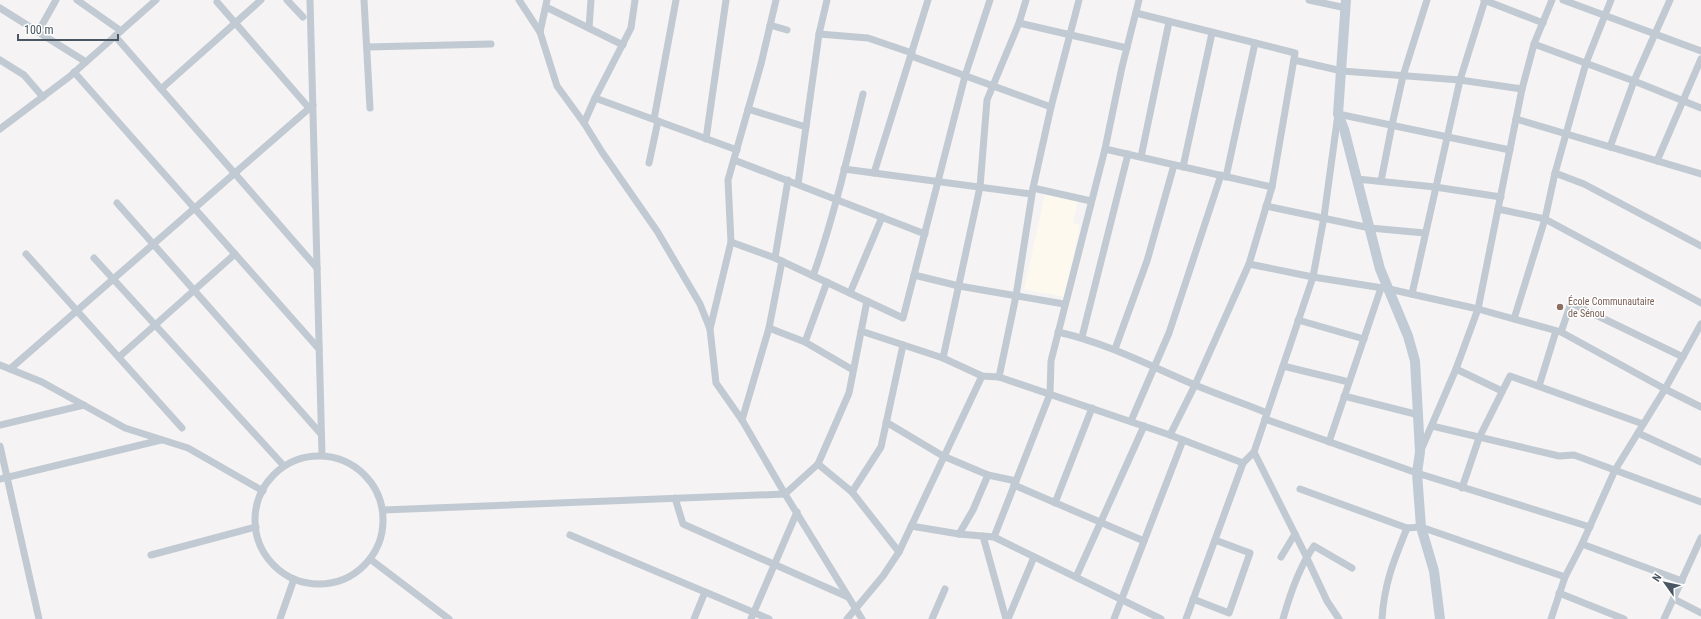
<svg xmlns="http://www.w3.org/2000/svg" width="1701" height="619" font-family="'Roboto Condensed',sans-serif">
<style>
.commercial{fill:#fdf9ef}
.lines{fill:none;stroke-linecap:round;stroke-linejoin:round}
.street{stroke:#c1cad2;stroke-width:7}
.secondary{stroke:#c1cbd6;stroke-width:10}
.education-dot{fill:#8d6e63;stroke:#fff;stroke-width:1.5}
.labels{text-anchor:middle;stroke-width:3;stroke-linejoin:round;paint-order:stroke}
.education-label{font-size:10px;fill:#785e54;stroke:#fff;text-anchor:start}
</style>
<rect width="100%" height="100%" fill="#f5f3f3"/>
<path class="commercial" d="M1045,194L1078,200L1073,223L1080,225L1065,297L1024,289Z"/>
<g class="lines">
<g class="street">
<path d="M77,0L121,31"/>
<path d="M287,0L303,17"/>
<path d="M310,0L322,455"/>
<path d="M364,0L370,108"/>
<path d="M519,0L540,32L557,86L584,123L602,152L657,231L700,304L710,329L716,383L742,420L785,494L862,619"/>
<path d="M1309,0L1346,8"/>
<path d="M1484,0L1543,23"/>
<path d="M1563,0L1701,51"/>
<path d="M217,2L309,108"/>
<path d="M546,7L623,45"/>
<path d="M0,8L86,62"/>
<path d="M1136,13L1295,53L1272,187L1249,264"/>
<path d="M1019,23L1127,48"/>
<path d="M770,25L787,30"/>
<path d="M589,28L591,0"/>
<path d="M38,32L56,0"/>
<path d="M540,32L547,0"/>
<path d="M819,34L868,38L912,53"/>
<path d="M115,36L317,268"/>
<path d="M1534,44L1634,81L1701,108"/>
<path d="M367,47L491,44"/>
<path d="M911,56L1051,107"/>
<path d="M0,60L24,75L43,97"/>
<path d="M1294,60L1342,71L1460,80L1522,89"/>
<path d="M74,72L319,349"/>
<path d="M161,89L261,0"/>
<path d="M595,98L737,150"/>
<path d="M748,109L806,127"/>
<path d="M654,119L676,0"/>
<path d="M1516,119L1701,174"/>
<path d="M584,123L595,98L631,28L635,0"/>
<path d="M0,129L69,77L156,0"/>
<path d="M706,139L726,0"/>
<path d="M1610,147L1634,81L1670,0"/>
<path d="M1105,149L1272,187"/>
<path d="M1141,157L1169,22"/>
<path d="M734,160L925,234"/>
<path d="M1657,161L1701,59"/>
<path d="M649,163L658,121"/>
<path d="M1183,167L1212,33"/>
<path d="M844,169L1031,194"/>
<path d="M874,173L928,0"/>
<path d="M1555,173L1584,184L1701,246"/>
<path d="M1226,177L1255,43"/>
<path d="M1357,179L1435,187L1501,197"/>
<path d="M1381,181L1392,125L1403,76L1427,0"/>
<path d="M798,184L819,34L827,0"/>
<path d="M1033,188L1091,201"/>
<path d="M117,203L321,434"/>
<path d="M1266,206L1370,228L1425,233"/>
<path d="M1498,209L1545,219L1701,303"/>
<path d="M731,242L775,258L903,318L965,76L990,0"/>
<path d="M26,254L182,428"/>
<path d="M94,258L284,466"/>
<path d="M775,258L788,180"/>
<path d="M914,275L959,286L1064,304"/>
<path d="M813,276C834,217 848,155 863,94"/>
<path d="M850,293L882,217"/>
<path d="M1412,294L1460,80L1485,0"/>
<path d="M1514,319L1545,219L1555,173L1586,63L1611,0"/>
<path d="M1298,320L1364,339"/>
<path d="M769,328L805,342L853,370"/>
<path d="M710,329L731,242L728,180L761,64L776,0"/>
<path d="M861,331L943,358L982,376L999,377L1170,435L1243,463"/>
<path d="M1058,332C1107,343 1150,366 1195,385C1219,395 1243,403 1267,413"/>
<path d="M1561,332L1571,303L1683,357"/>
<path d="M1082,337L1128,154"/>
<path d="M805,342L827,282"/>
<path d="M1115,349L1147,261L1174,165"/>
<path d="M119,357L235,254"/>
<path d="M943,358L980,187L987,100L1019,23L1026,0"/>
<path d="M0,365L42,382L125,428L188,448L263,491"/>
<path d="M1283,366L1349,382"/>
<path d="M10,369L313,105"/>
<path d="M1456,369L1502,391"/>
<path d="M999,377L1016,296L1033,188L1051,107L1079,0"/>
<path d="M1539,386L1556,331"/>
<path d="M1344,396L1419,415"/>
<path d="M1265,419L1417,473L1590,527"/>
<path d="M742,420L769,328L782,261"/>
<path d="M1131,421L1169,333L1221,175"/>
<path d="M886,422L943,456L988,475L1016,481"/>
<path d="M0,425L84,405"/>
<path d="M1432,426L1559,456L1574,455L1701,502"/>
<path d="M1638,433L1701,462"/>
<path d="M1170,435L1195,385L1249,264L1313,277L1389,289L1478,309L1561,332L1665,389L1701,324"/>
<path d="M1329,442L1381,288"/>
<path d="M0,446L39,619"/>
<path d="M1421,450L1456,369L1478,309L1522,89L1534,44L1552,0"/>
<path d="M1254,452L1306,556L1327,601L1339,619"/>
<circle cx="319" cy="520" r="64"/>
<path d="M818,464L852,492L899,552"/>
<path d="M0,479L161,440"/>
<path d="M1014,485L1144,541"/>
<path d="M1462,488L1479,438L1510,376L1643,424"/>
<path d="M1300,489L1407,528L1421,527L1565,577"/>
<path d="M852,492L881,447L903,345"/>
<path d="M675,498L683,524L848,597"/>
<path d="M1055,503L1092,408"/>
<path d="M383,510L785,494L818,464L849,393L867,301"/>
<path d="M911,526L959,534L994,537L1161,619"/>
<path d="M959,534L973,510L988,475"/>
<path d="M570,535L769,619"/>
<path d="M983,536L1006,619"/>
<path d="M994,537L1050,394L1051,361L1105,149L1122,67L1139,0"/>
<path d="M1582,544L1682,581"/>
<path d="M151,555L256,527"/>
<path d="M1281,557L1295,534"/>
<path d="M370,559L449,619"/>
<path d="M1076,577L1144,426"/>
<path d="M1559,593L1624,619"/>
<path d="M1193,599L1229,613L1250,553L1215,540"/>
<path d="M1674,599L1701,613"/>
<path d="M280,619L294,579"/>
<path d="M694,619L705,592"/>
<path d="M751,619L797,512"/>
<path d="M847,619L883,576L899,552L982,376"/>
<path d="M932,619L945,589"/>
<path d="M1008,619L1034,557"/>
<path d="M1114,619L1183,440"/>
<path d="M1186,619L1243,463L1254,452L1313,277L1324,217L1338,114L1510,150"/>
<path d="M1283,619C1290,594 1299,567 1314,546L1352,568"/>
<path d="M1382,619C1384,584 1394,560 1407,528"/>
<path d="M1551,619L1565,577L1582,544L1615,470L1665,389L1701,407"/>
<path d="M1664,619L1701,538"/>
</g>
<path class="secondary" d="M1346,0L1338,114L1344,129L1380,269L1408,336L1415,361L1420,452L1417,473L1421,527L1434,571L1440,619"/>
</g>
<circle class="education-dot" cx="1560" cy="307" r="4"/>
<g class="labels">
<g class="education-label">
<text x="1568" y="305">École Communautaire<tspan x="1568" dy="12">de Sénou</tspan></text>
</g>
</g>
<g transform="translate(1665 583) rotate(303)" stroke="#ffffff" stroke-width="3" paint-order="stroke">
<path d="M0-3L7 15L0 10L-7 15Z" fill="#4a5661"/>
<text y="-6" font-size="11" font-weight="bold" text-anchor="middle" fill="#4a5661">N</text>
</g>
<path d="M18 34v6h100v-6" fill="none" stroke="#4a5661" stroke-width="2"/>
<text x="24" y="34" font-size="12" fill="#4a5661" stroke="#ffffff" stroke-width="3" paint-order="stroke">100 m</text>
</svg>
